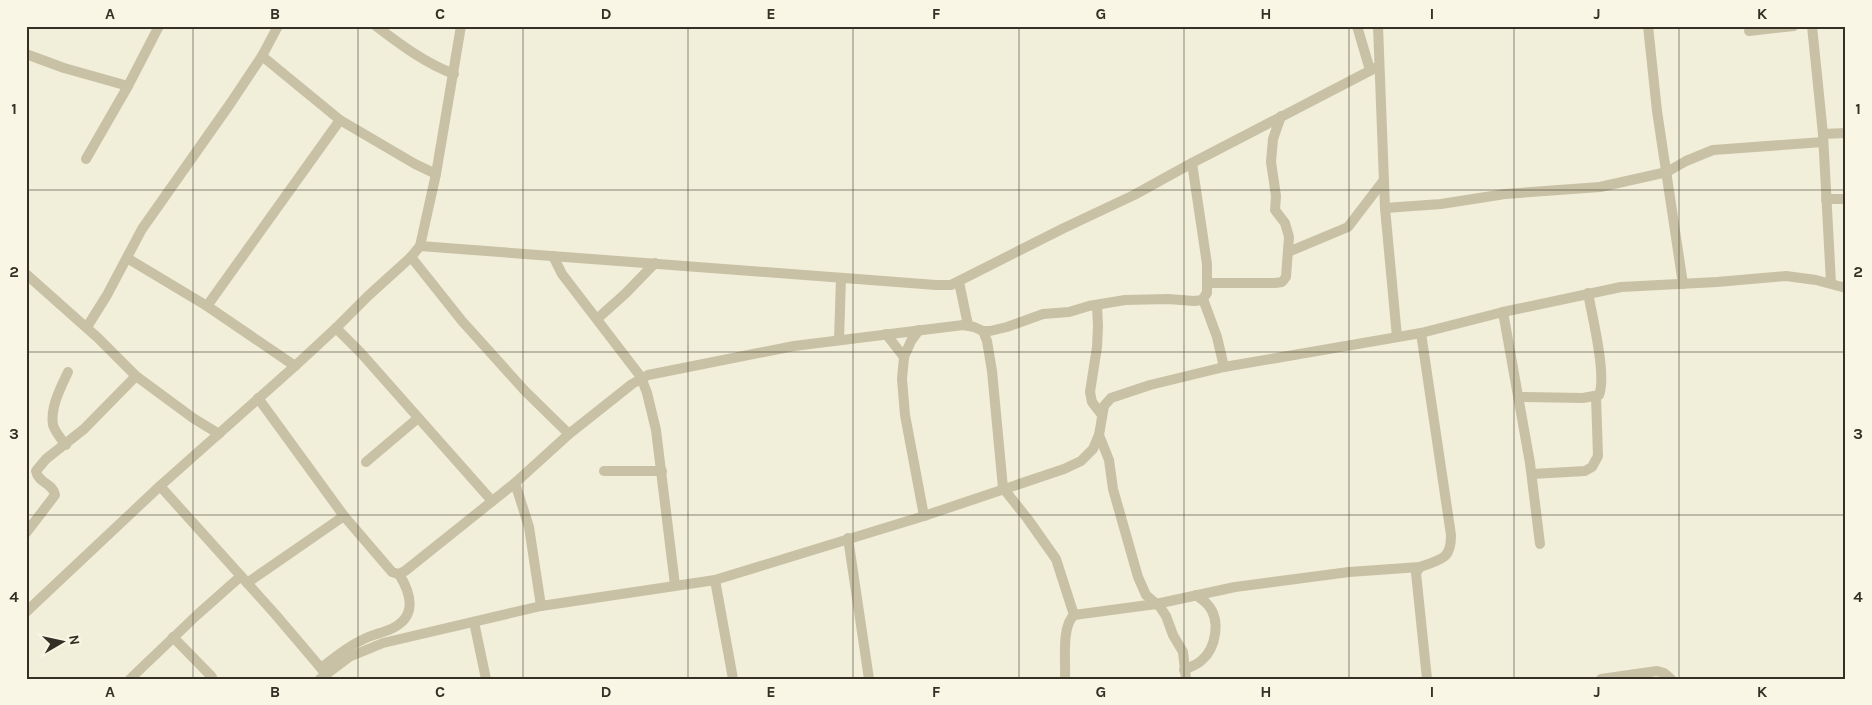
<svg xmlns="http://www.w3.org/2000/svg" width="1872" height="705" font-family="Karla,sans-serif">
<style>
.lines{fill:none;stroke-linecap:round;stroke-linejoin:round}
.minor{stroke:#c9c1a5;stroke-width:10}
.grid{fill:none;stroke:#353026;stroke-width:1;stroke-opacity:0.55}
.neatline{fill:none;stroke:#353026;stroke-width:2}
.grid-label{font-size:16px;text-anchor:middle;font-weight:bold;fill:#353026}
</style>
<rect width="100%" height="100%" fill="#f1eed9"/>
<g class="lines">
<g class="minor">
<path d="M376,26C401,45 425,63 454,74"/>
<path d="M1357,26L1370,70"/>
<path d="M1378,26L1385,208L1397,337"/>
<path d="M1648,26L1657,111L1683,284"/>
<path d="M1812,26L1823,134L1831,283"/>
<path d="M1749,31L1794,26"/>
<path d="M26,54L64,68L128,86"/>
<path d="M262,56L340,120L415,164L436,174"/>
<path d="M1823,134L1846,133"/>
<path d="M86,159L128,86L159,26"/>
<path d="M1826,199H1846"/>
<path d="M1385,208L1441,204L1505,194L1600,187L1667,172L1686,161L1713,150L1823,142"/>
<path d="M420,246L936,285H951L1064,228L1134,195L1192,163L1379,66"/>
<path d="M1288,252L1348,227L1384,180"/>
<path d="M553,256L562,274L641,377L647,393L656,430L675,585"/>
<path d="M411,257L462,321L525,391L569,434"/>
<path d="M127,258L207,306L295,366"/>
<path d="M26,274L98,338L136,376L193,418L219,434"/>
<path d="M959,282L968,325"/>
<path d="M1208,283H1275L1282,282L1286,277L1289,237L1285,223L1275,210L1276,196L1271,162L1273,139L1281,116"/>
<path d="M1203,299L1217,337L1224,367"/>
<path d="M1097,305L1098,326L1097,347L1090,392L1092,402L1102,415"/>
<path d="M207,306L340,120"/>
<path d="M1503,312L1530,463L1540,544"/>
<path d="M597,319L626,293L655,263"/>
<path d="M87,327L107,295L142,229L230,104L262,56L278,26"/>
<path d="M336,328L361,353L492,501"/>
<path d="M919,330L911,341L904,357L902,379L905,415L924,516"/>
<path d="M983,331L987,341L992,371L1003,488L1027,518L1056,559L1074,615"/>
<path d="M1421,333L1451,535C1451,561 1440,559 1420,567L1416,573L1427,679"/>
<path d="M886,334L904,357"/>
<path d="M839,340L841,278"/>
<path d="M1519,397L1583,398L1599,395C1607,376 1592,315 1588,293"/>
<path d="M258,398L344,516L392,572L398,574L405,571L515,483L569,434L632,384L648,375L794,346L963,325L974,327L983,331H990L1007,327L1043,314L1069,312L1089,306L1125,300L1168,299L1194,301L1202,300L1207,293V264L1192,163"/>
<path d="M1099,435L1109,460L1113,489L1138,577L1146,595L1160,607L1166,616L1173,635L1183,652L1186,679"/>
<path d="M66,445C61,439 55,432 53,425C50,407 61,387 68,372"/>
<path d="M366,462L418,418"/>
<path d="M604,471H662"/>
<path d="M1532,474L1585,471L1592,467L1598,456L1596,397"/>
<path d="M515,483L529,527L541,606"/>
<path d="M160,486L275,614L326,674"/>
<path d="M26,533L55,495C53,483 38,483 36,471L46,459L84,429L136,376"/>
<path d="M848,538L869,679"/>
<path d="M715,580L733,679"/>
<path d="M247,583L344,516"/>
<path d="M26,612L160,486L295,366L336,328L368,296L411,257L420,246L436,174L461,26"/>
<path d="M474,622L486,679"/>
<path d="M173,637L212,677"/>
<path d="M321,668C334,658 347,647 362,640C371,635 382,633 391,629C417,617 412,595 399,574"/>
<path d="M1184,670C1190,667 1197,665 1202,660C1216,648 1221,620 1208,605C1205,601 1200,598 1196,595"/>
<path d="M130,679L197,615L241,576"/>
<path d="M320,679L349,657L383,643L541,606L715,580L924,516L1064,469L1081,461L1093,449L1099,435L1104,406L1111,398L1150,385L1224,367L1421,333L1503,312L1621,287L1717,282L1786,276L1816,280L1846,288"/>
<path d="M1065,679C1066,662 1061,627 1074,615L1156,604L1235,587L1349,572L1420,567"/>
<path d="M1601,679L1657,671L1664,673L1671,679"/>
</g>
</g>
<path class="grid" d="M193,26V679M358,26V679M523,26V679M688,26V679M853,26V679M1019,26V679M1184,26V679M1349,26V679M1514,26V679M1679,26V679M26,190H1846M26,352H1846M26,515H1846"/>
<rect width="1872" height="705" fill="none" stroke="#f9f6e5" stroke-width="55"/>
<g transform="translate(62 642) rotate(81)" stroke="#f9f6e5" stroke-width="4" paint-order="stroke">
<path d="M0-4L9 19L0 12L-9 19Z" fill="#353026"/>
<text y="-8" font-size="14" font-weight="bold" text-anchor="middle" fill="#353026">N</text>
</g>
<rect x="28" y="28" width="1816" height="650" class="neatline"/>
<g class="grid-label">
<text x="110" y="19">A</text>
<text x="275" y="19">B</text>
<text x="440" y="19">C</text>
<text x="606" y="19">D</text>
<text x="771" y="19">E</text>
<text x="936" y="19">F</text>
<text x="1101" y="19">G</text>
<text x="1266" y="19">H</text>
<text x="1432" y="19">I</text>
<text x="1597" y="19">J</text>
<text x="1762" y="19">K</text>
<text x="14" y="114">1</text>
<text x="1858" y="114">1</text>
<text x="14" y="277">2</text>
<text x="1858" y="277">2</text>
<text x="14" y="439">3</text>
<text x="1858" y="439">3</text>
<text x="14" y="602">4</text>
<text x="1858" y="602">4</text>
<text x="110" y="697">A</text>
<text x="275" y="697">B</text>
<text x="440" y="697">C</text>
<text x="606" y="697">D</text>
<text x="771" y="697">E</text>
<text x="936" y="697">F</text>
<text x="1101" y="697">G</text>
<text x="1266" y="697">H</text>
<text x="1432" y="697">I</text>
<text x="1597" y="697">J</text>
<text x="1762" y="697">K</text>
</g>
</svg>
